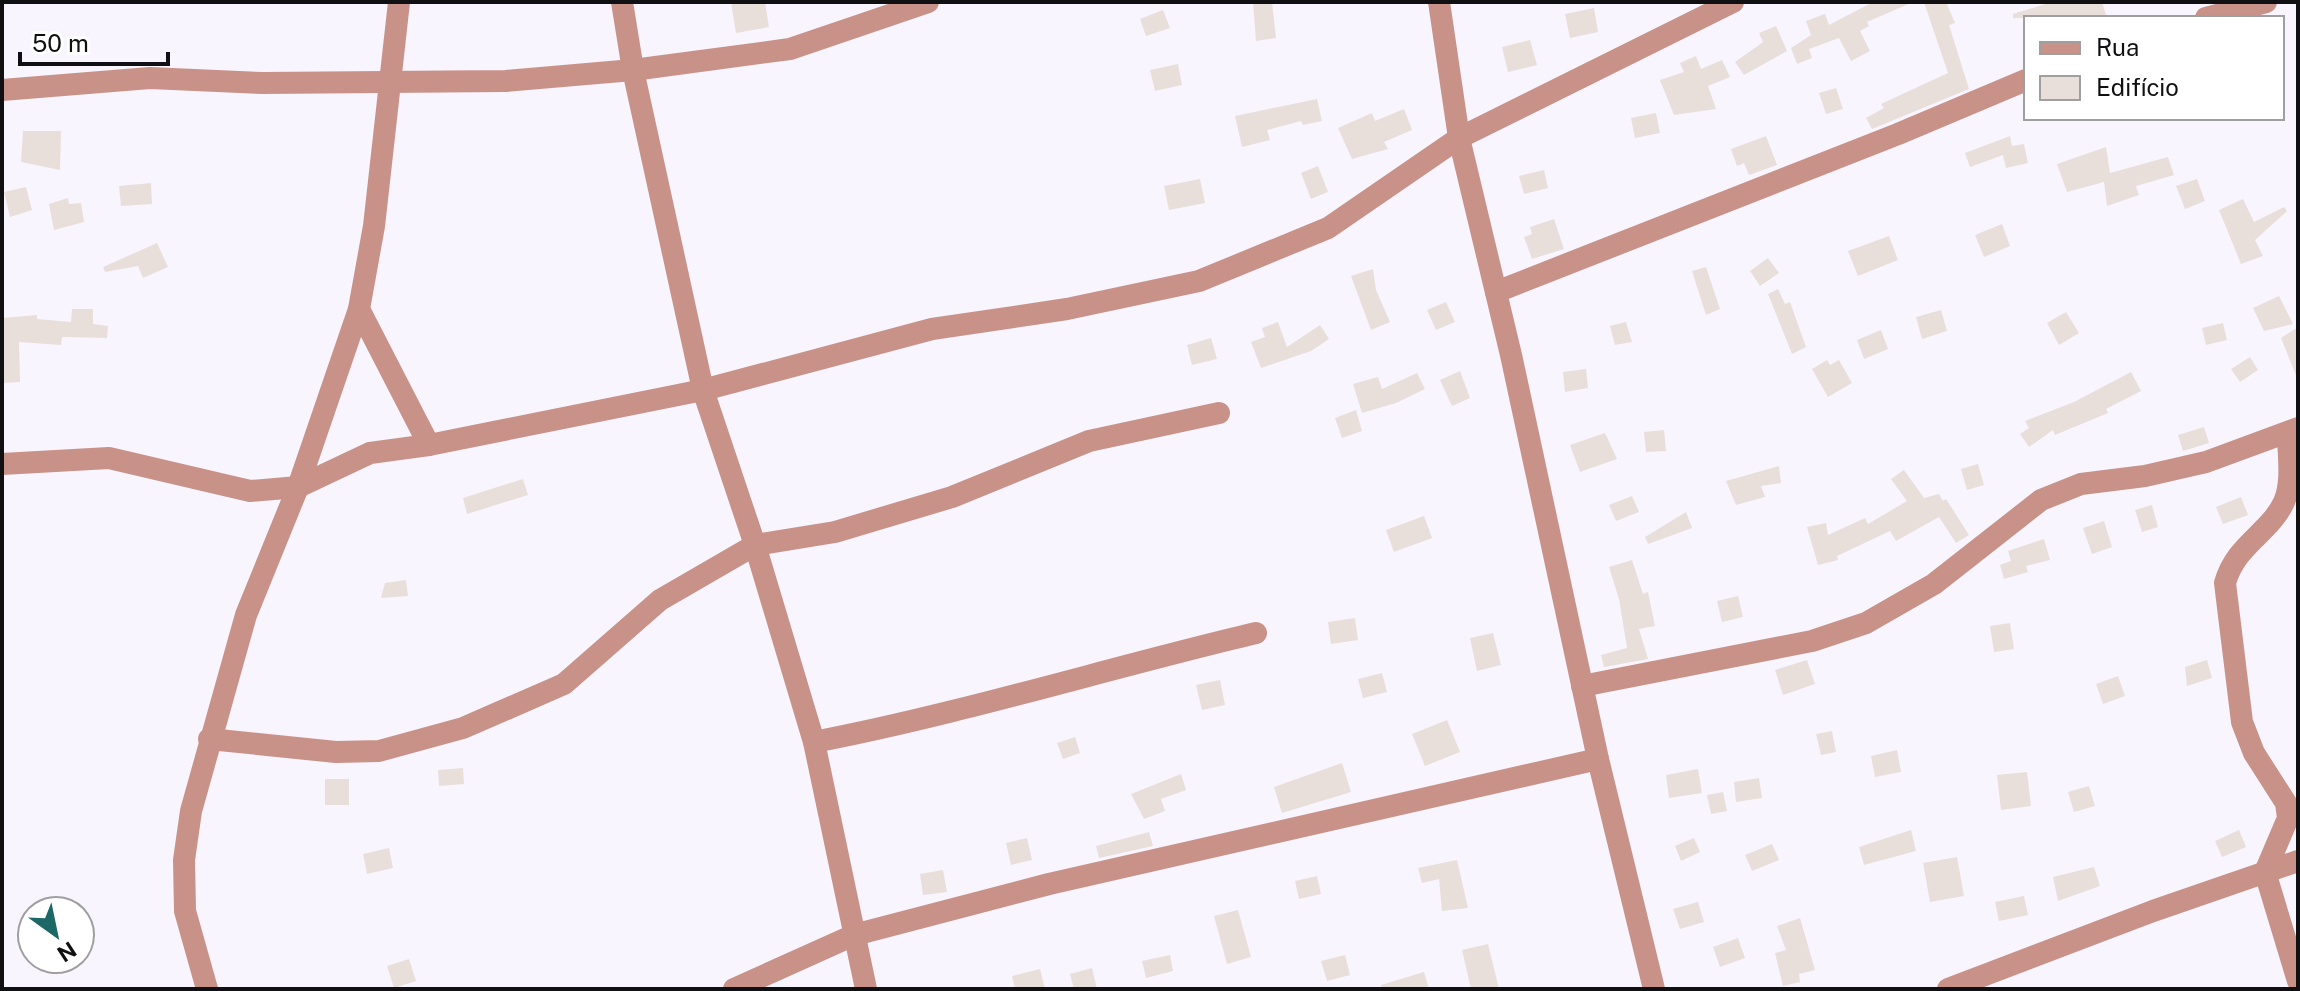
<svg xmlns="http://www.w3.org/2000/svg" width="2300" height="991" font-family="'Public Sans',sans-serif">
<style>
.building{fill:#e8dfda}
.lines{fill:none;stroke-linecap:round;stroke-linejoin:round}
.minor{stroke:#c99289;stroke-width:22}
</style>
<rect width="100%" height="100%" fill="#f8f5fe"/>
<g class="building">
<path d="M731,2H765L769,27L736,33Z"/>
<path d="M1253,2H1272L1276,38L1256,41Z"/>
<path d="M1873,2H1913L1867,22L1869,26L1860,31L1870,51L1851,61L1839,38L1809,49L1812,58L1797,64L1791,48L1811,35L1806,21L1825,14L1829,25Z"/>
<path d="M1924,2H1946L1955,23L1949,25L1969,89L1872,129L1866,118L1884,108L1881,104L1948,73Z"/>
<path d="M2052,2H2102L2107,18H2013V14Z"/>
<path d="M1594,8L1598,32L1570,38L1565,14Z"/>
<path d="M1163,10L1170,28L1146,36L1140,19Z"/>
<path d="M1776,26L1787,51L1744,75L1735,62L1763,42L1759,33Z"/>
<path d="M1530,40L1537,65L1508,72L1502,47Z"/>
<path d="M1696,56L1701,69L1722,60L1730,77L1708,86L1716,109L1674,115L1660,80L1684,72L1680,63Z"/>
<path d="M1178,64L1182,85L1155,91L1150,70Z"/>
<path d="M1836,88L1843,109L1826,114L1819,93Z"/>
<path d="M1317,99L1322,121L1303,125L1301,121L1267,130L1270,140L1242,147L1235,116Z"/>
<path d="M1404,109L1412,130L1384,142L1388,149L1352,159L1338,128L1372,113L1375,121Z"/>
<path d="M1656,113L1660,133L1635,138L1631,118Z"/>
<path d="M23,131H61L60,170L21,162Z"/>
<path d="M1766,136L1777,165L1749,175L1744,163L1737,166L1731,149Z"/>
<path d="M2010,136L2012,146L2024,144L2028,163L2006,168L2003,155L1970,167L1965,153Z"/>
<path d="M2106,147L2110,173L2168,157L2174,175L2136,186L2139,195L2107,206L2104,182L2067,192L2057,164Z"/>
<path d="M1318,166L1328,192L1311,199L1301,173Z"/>
<path d="M1544,170L1548,188L1524,194L1519,176Z"/>
<path d="M1200,179L1205,203L1169,210L1164,186Z"/>
<path d="M2197,179L2205,201L2185,209L2176,186Z"/>
<path d="M151,183L152,204L121,206L119,186Z"/>
<path d="M26,187L32,210L10,217L4,192Z"/>
<path d="M68,198L69,204L81,203L84,222L54,230L49,204Z"/>
<path d="M2243,199L2254,222L2284,207L2287,211L2255,240L2263,256L2241,264L2219,210Z"/>
<path d="M1554,219L1564,249L1532,259L1524,237L1532,234L1530,227Z"/>
<path d="M2002,224L2010,246L1984,257L1975,235Z"/>
<path d="M1889,236L1898,260L1858,276L1848,251Z"/>
<path d="M157,243L168,267L143,278L138,266L105,272L103,267Z"/>
<path d="M1768,258L1779,273L1760,286L1750,271Z"/>
<path d="M1706,267L1720,309L1706,315L1692,271Z"/>
<path d="M1373,269L1376,290L1390,322L1371,330L1351,276Z"/>
<path d="M1778,289L1785,304L1790,302L1806,347L1792,354L1768,294Z"/>
<path d="M2279,296L2293,324L2264,331L2253,308Z"/>
<path d="M1446,302L1455,322L1436,330L1427,310Z"/>
<path d="M72,309H93V324L108,326L107,338L62,337L61,345L19,342L20,382L2,383V318L37,315V319L71,322Z"/>
<path d="M1941,310L1947,331L1922,339L1916,317Z"/>
<path d="M2066,312L2079,333L2059,345L2047,323Z"/>
<path d="M1278,322L1287,347L1320,325L1329,339L1311,351L1261,368L1251,342L1265,337L1262,328Z"/>
<path d="M1626,322L1632,342L1615,345L1610,326Z"/>
<path d="M2223,323L2227,340L2206,345L2202,328Z"/>
<path d="M2298,327V378H2297L2281,338Z"/>
<path d="M1881,330L1888,349L1864,359L1857,340Z"/>
<path d="M1211,338L1217,359L1192,365L1187,345Z"/>
<path d="M2250,357L2258,370L2240,382L2231,369Z"/>
<path d="M1827,360L1830,365L1839,360L1852,383L1828,397L1812,369Z"/>
<path d="M1586,369L1588,388L1565,392L1563,372Z"/>
<path d="M1460,371L1470,398L1452,406L1440,380Z"/>
<path d="M2131,372L2141,391L2106,409L2108,413L2055,435L2053,430L2029,447L2020,434L2029,428L2025,421L2074,402Z"/>
<path d="M1417,373L1425,389L1396,403L1362,413L1353,384L1378,377L1382,389Z"/>
<path d="M1356,410L1362,431L1342,438L1335,418Z"/>
<path d="M2204,427L2209,443L2183,451L2178,435Z"/>
<path d="M1664,430L1666,451L1646,452L1644,432Z"/>
<path d="M1605,433L1617,459L1580,472L1570,445Z"/>
<path d="M1978,464L1984,485L1967,490L1961,469Z"/>
<path d="M1779,466L1781,483L1761,486L1765,497L1736,505L1726,481Z"/>
<path d="M1904,470L1924,498L1939,494L1943,501L1946,499L1969,535L1956,543L1939,517L1896,541L1890,531L1837,556L1838,560L1818,565L1807,527L1826,523L1828,535L1865,518L1868,524L1907,501L1891,479Z"/>
<path d="M523,479L528,495L467,514L463,498Z"/>
<path d="M1632,496L1639,512L1616,521L1609,505Z"/>
<path d="M2241,497L2248,515L2223,524L2216,507Z"/>
<path d="M2152,505L2158,527L2142,532L2135,510Z"/>
<path d="M1686,512L1692,528L1648,544L1645,537Z"/>
<path d="M1424,516L1432,538L1394,552L1386,530Z"/>
<path d="M2104,521L2112,547L2092,554L2083,528Z"/>
<path d="M2044,539L2050,560L2026,566L2028,572L2004,579L2000,565L2011,561L2008,551Z"/>
<path d="M1632,560L1643,594L1648,592L1655,626L1639,629L1648,659L1604,667L1601,655L1627,648L1619,599L1609,567Z"/>
<path d="M406,580L408,596L381,598L385,583Z"/>
<path d="M1738,596L1743,617L1722,622L1717,601Z"/>
<path d="M1355,618L1358,640L1331,644L1328,622Z"/>
<path d="M2010,623L2014,649L1994,652L1990,626Z"/>
<path d="M1493,633L1501,665L1477,671L1470,638Z"/>
<path d="M1807,660L1815,684L1783,695L1775,670Z"/>
<path d="M2207,660L2212,678L2187,686L2185,667Z"/>
<path d="M1382,673L1387,692L1363,698L1358,679Z"/>
<path d="M2118,676L2125,696L2103,704L2096,684Z"/>
<path d="M1220,680L1225,705L1202,710L1196,685Z"/>
<path d="M1447,720L1460,752L1425,766L1412,734Z"/>
<path d="M1832,731L1836,752L1821,755L1816,734Z"/>
<path d="M1075,737L1080,753L1063,759L1057,743Z"/>
<path d="M1897,750L1901,772L1875,777L1871,756Z"/>
<path d="M1342,763L1351,792L1282,813L1274,787Z"/>
<path d="M463,768L464,784L439,786L438,770Z"/>
<path d="M1698,769L1702,793L1669,798L1666,775Z"/>
<path d="M2027,772L2031,806L2001,810L1997,775Z"/>
<path d="M1181,774L1186,790L1161,799L1165,811L1144,819L1131,794Z"/>
<path d="M1759,778L1762,798L1736,802L1734,782Z"/>
<rect x="325" y="779" width="24" height="26"/>
<path d="M2089,786L2095,806L2074,812L2068,792Z"/>
<path d="M1723,792L1727,811L1711,814L1707,795Z"/>
<path d="M1911,830L1916,851L1864,865L1859,847Z"/>
<path d="M2239,830L2246,847L2222,857L2215,841Z"/>
<path d="M1149,832L1153,846L1099,858L1096,846Z"/>
<path d="M1027,838L1032,860L1011,865L1006,843Z"/>
<path d="M1694,838L1700,852L1681,861L1675,846Z"/>
<path d="M1772,844L1779,860L1752,871L1745,855Z"/>
<path d="M389,848L393,868L367,874L363,854Z"/>
<path d="M1957,857L1964,896L1930,902L1923,863Z"/>
<path d="M1457,860L1468,908L1442,911L1439,879L1422,883L1418,868Z"/>
<path d="M2094,867L2100,886L2058,901L2053,877Z"/>
<path d="M943,870L947,892L923,895L920,874Z"/>
<path d="M1317,876L1321,894L1299,899L1295,881Z"/>
<path d="M2024,896L2028,915L1999,921L1995,902Z"/>
<path d="M1698,902L1704,922L1680,929L1673,909Z"/>
<path d="M1238,910L1251,957L1227,964L1214,916Z"/>
<path d="M1800,918L1815,970L1799,974L1800,982L1783,986L1775,953L1786,950L1777,926Z"/>
<path d="M1738,938L1745,958L1720,967L1713,947Z"/>
<path d="M1488,944L1499,989H1471L1462,950Z"/>
<path d="M1170,955L1173,971L1146,978L1142,961Z"/>
<path d="M1345,955L1350,975L1327,981L1321,961Z"/>
<path d="M409,959L416,981L394,988L387,966Z"/>
<path d="M1092,968L1097,989H1074L1070,974Z"/>
<path d="M1040,969L1045,989H1015L1012,976Z"/>
<path d="M1424,972L1429,989H1382L1381,985Z"/>
</g>
<g class="lines">
<g class="minor">
<path d="M622,2L633,70L703,390L755,545L814,742L866,989"/>
<path d="M1439,2L1459,138L1511,355L1598,759L1654,989"/>
<path d="M2206,18L2266,2"/>
<path d="M2,90L150,78L262,83L506,81L633,70L790,49L928,2"/>
<path d="M1496,292L1898,134L2026,80"/>
<path d="M359,309L429,445"/>
<path d="M2288,433C2288,454 2293,482 2284,502C2269,534 2236,544 2225,583L2242,722L2254,753L2286,803L2288,818L2265,872L2298,981"/>
<path d="M2,464L109,458L250,491L298,487L370,453L429,445L703,390L932,329L1067,309L1199,281L1328,228L1459,138L1733,2"/>
<path d="M1582,686L1812,641L1866,623L1934,584L2041,500L2081,484L2145,476L2206,462L2298,428"/>
<path d="M209,739L336,752L379,751L463,728L564,684L660,600L755,545L835,532L952,497L1089,441L1219,413"/>
<path d="M814,742C964,713 1108,668 1256,633"/>
<path d="M207,989L185,911L184,860L191,811L246,615L298,487L359,309L374,226L399,2"/>
<path d="M734,989L854,935L1049,884L1598,759"/>
<path d="M1948,989L2153,911L2298,861"/>
</g>
</g>
<rect width="2300" height="991" fill="none" stroke="#100f11" stroke-width="8"/>
<rect x="2024" y="16" width="260" height="104" fill="#ffffff" stroke="#9f9fa0" stroke-width="2"/>
<rect x="2040" y="42" width="40" height="12" fill="#c99289" stroke="#9f9fa0" stroke-width="2"/>
<text x="2096" y="56" font-size="24" fill="#100f11">Rua</text>
<rect x="2040" y="76" width="40" height="24" fill="#e8dfda" stroke="#9f9fa0" stroke-width="2"/>
<text x="2096" y="96" font-size="24" fill="#100f11">Edifício</text>
<g transform="translate(56 935) rotate(147)"><circle r="38" fill="#ffffff" stroke="#9f9fa0" stroke-width="2"/>
<path d="M0-6L14 30L0 20L-14 30Z" fill="#1b6867"/>
<text y="-12" font-size="22" font-weight="bold" text-anchor="middle" fill="#100f11">N</text>
</g>
<path d="M20 52v12h148v-12" fill="none" stroke="#100f11" stroke-width="4"/>
<text x="32" y="52" font-size="24" fill="#100f11" stroke="#ffffff" stroke-width="6" paint-order="stroke">50 m</text>
</svg>
